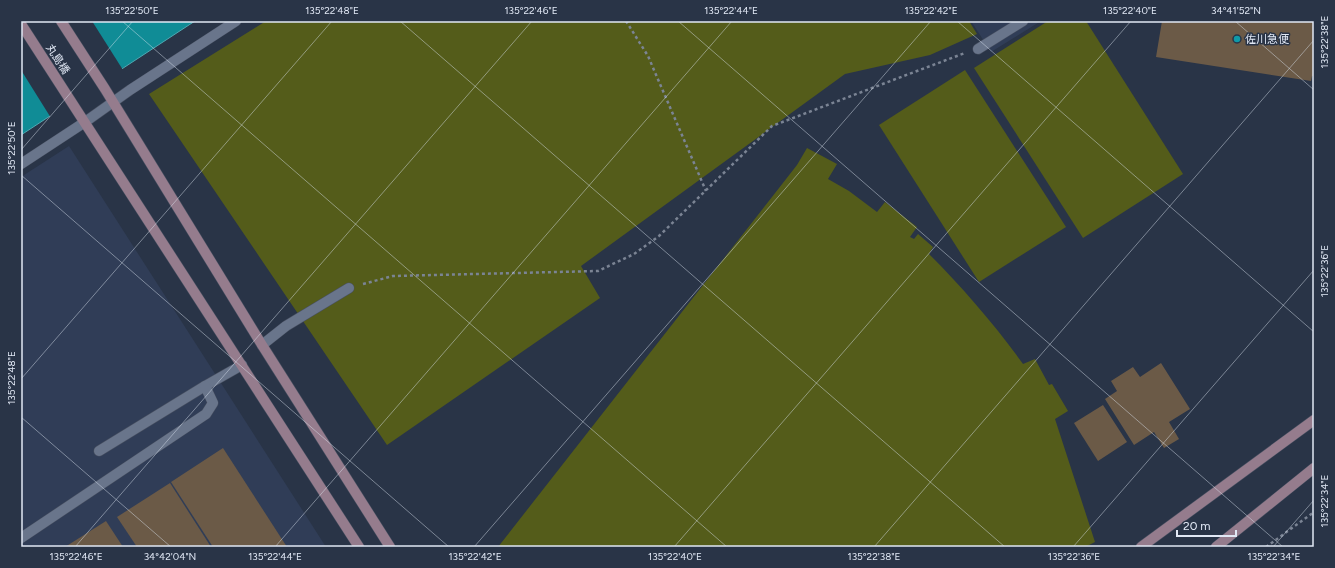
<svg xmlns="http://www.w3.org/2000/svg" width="1335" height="568" font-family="Figtree,'Noto Sans JP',sans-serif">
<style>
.built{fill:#303d57}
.green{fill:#545c1a}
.water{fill:#108c96;stroke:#4fa8b2}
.pier{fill:#293447}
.building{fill:#6b5a47}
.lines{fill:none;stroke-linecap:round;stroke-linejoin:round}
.lane-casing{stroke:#485061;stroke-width:11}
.street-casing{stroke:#485061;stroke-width:11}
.secondary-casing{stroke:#485061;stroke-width:11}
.path{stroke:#7b8494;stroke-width:2.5;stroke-dasharray:3 3;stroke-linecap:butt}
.lane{stroke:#69758b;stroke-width:10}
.street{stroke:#69758b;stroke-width:10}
.secondary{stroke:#957c8d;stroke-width:10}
.ticks{fill:none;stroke:#e1e8f5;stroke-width:1;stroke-opacity:0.45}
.culture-dot{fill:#0f9aa8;stroke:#293447;stroke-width:1.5}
.labels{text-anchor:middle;stroke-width:3;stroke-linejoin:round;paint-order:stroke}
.poi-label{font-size:11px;fill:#e1e8f5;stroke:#293447;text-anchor:start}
.street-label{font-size:11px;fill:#e1e8f5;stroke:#293447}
.neatline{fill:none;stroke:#e1e8f5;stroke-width:1.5}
.ticks-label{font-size:10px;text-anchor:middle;fill:#e1e8f5}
</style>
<rect width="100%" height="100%" fill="#293447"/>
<g class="built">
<path d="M971,21H1041L991,52Z"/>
<path d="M69,146L326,547H21V177Z"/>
</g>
<g class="green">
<path d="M266,21H969L977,34L930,55L845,74L581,266L600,298L387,445L149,94Z"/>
<path d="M1048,21H1086L1183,174L1083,238L974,68Z"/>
<path d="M965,70L1066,227L979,282L879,125Z"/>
<path d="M807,148L837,164L828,179L849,191L877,212L885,202L917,227L910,237L914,239L918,234L933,247L929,254C963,288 995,325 1023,364L1035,359L1049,385L1052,384L1068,411L1055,419L1095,542L1085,547H498L797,165Z"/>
</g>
<path class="water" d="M21,21H195L21,135Z"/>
<path class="pier" d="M21,21H92L123,70L51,118L21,70Z"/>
<g class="building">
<path d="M1162,21H1314V76H1312L1311,81L1156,57Z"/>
<path d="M1161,363L1190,409L1169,422L1179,439L1164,448L1154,432L1134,445L1105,399L1117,391L1111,381L1133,367L1140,377Z"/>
<path d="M1103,405L1127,442L1098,461L1074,423Z"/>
<path d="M223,448L287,547H213L171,482Z"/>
<path d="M170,483L211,547H137L117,517Z"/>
<path d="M106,521L123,547H65Z"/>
</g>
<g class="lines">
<g class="lane-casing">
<g id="lane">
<path d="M978,49L1023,21"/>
<path d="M262,345L286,326L349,288"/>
<path d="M99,451L205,386L242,365"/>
<path d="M21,538L206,414L213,403L205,386"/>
</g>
</g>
<g class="street-casing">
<path id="street" d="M21,164L85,122L130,90L236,21"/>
</g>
<g class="secondary-casing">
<g id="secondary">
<path d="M61,21L105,89L262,345L390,547"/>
<path d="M21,24L359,547"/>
<path d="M1141,547L1314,420"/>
<path d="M1216,547L1314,468"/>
</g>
</g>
<g class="path">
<path d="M626,21L648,56L706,191"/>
<path d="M363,284L393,276L598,271L634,254L659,236L772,126L909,74L965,53"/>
<path d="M1266,547L1314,512"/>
</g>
<use href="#lane" class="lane"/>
<use href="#street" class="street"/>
<use href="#secondary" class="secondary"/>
</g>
<path class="ticks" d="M122,21L727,547M400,21L1005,547M678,21L1283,547M957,21L1314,332M1235,21L1314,90M21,150L133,21M21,175L449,547M21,379L332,21M21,417L171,547M75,547L532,21M275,547L732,21M474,547L931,21M674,547L1131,21M874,547L1314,40M1073,547L1314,270M1273,547L1314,500"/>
<circle class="culture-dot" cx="1237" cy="39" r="4"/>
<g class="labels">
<g class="poi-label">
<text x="1245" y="43">佐川急便</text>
</g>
<g class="street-label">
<text transform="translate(58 59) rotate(57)" y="4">丸島橋</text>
</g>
</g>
<rect width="1335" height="568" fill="none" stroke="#293447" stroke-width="44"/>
<path d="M1177 530v6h59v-6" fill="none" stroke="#e1e8f5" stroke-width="2"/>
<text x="1183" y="530" font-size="12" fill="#e1e8f5" stroke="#293447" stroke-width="3" paint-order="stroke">20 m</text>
<rect x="22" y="22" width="1291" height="524" class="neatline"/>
<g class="ticks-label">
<text x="132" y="14">135°22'50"E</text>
<text x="332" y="14">135°22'48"E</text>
<text x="531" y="14">135°22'46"E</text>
<text x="731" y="14">135°22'44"E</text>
<text x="931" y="14">135°22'42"E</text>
<text x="1130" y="14">135°22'40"E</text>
<text x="1236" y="14">34°41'52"N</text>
<text transform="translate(1324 42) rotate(-90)" y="4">135°22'38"E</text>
<text transform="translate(11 148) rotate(-90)" y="4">135°22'50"E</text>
<text transform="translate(1324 271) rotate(-90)" y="4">135°22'36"E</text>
<text transform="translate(11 378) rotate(-90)" y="4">135°22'48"E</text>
<text transform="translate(1324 501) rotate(-90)" y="4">135°22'34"E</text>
<text x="76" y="560">135°22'46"E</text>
<text x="170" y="560">34°42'04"N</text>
<text x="275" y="560">135°22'44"E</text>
<text x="475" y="560">135°22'42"E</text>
<text x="675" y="560">135°22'40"E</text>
<text x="874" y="560">135°22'38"E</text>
<text x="1074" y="560">135°22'36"E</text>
<text x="1274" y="560">135°22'34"E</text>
</g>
</svg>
